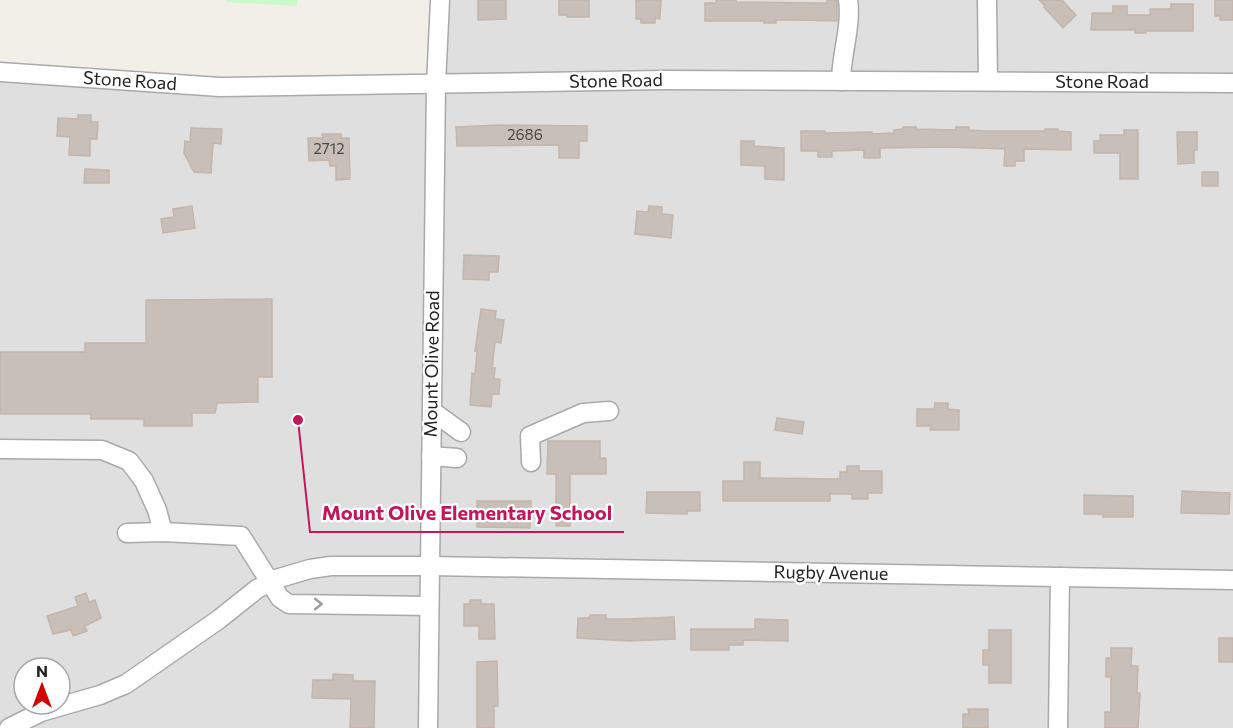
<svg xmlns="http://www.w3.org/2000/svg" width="1233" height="728" font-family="Commissioner,sans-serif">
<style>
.residential{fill:#e0dfdf;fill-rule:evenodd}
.park{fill:#c8facc}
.building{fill:#c7bfb8;stroke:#c4b6ab;stroke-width:1.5}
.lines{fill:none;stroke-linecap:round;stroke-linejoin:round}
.minor-casing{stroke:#a9a9a9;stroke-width:21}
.minor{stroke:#fff;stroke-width:18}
.oneway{stroke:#9c9c9c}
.labels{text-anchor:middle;stroke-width:4.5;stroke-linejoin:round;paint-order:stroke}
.number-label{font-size:15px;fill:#4b4948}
.street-label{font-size:18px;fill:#222;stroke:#fff}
.leader{fill:none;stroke:#c2185b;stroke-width:2}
.callout-dot{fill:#c2185b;stroke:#fff;stroke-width:2}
.callout-label{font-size:20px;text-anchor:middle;font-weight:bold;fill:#c2185b;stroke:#fff;stroke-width:4.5;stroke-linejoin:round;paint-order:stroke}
</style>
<rect width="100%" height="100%" fill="#f2efe9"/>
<path class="residential" d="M434,0H1233V728H0V78L430,94ZM24,668H60V704H24Z"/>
<path class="park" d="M227,0H297V6L227,2Z"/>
<g class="building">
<path d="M478,0H506V19L478,20Z"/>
<path d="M559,0H589V17H567V15H559Z"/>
<path d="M636,0H661L660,19L655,18V23H641V19H636Z"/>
<path d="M716,0H736V2L812,3H827V0H837V21L796,20H776V23H764V21H705V3H716Z"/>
<path d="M1039,0H1062L1076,15L1063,28L1044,7L1045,6Z"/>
<path d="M1215,0H1233V20H1220V16H1215Z"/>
<path d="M1171,4H1193V31H1146V33H1135V30H1091L1092,13H1113V6H1127V15H1150V9H1171Z"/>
<path d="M78,115H91V122H98L97,139H90V156L69,155L70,137L57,136L58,118L78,119Z"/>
<path d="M498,125L587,126V141H579V158H559V145L457,146L456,127Z"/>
<path d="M903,127H916V129L956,130V127H969V130L984,131H1045V129H1058V131L1071,132V150L1024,149V161H1015V166H1004L1005,149L948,147L880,148V158H864V150L832,151V157H818V151H801V131H825V133L872,132V134L894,133V130L903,129Z"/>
<path d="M191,128L222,129L221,144L213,143L211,173L194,172L184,153L185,141L190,142Z"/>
<path d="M1124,130H1138V179H1120V153H1094V141H1100V135H1124Z"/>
<path d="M1177,132H1197V150H1194V163L1178,164Z"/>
<path d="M322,134H341V138H349L350,179L336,180V166H330L329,160L309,161L308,138H323Z"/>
<path d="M741,141H754V146L784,148V180L765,179V166L741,165Z"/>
<path d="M85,169L109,170V183H84Z"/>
<rect x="1202" y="172" width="16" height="14"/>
<path d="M192,206L195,228L163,233L161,219L174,217L173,209Z"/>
<path d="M649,206L662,207V214L673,215L671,238L635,234L637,211L648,212Z"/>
<path d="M464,255L499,256L498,272H489V280L463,279Z"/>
<path d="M272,299V377H258V402L217,403L215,413H192V426H144V419H91V414H0V352H85V343H146V300Z"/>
<path d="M481,309L496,311L495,319L504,320L501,343L495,342L492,368H495L494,379H500L499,394H492L491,407L470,405L472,373L475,374L477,351H475Z"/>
<path d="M935,403H948V409L959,410V430H930L931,426H917V409H934Z"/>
<path d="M777,418L804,422L802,434L775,430Z"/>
<path d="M548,441H600V458H606V474H570V526H556V474H547Z"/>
<path d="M744,462H760V478L840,479V472H847V466H859V471H882V493H868V499H852V494H830V501H723V481H744Z"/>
<path d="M1182,491L1230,493L1229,514L1181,513Z"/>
<path d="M647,492H700V511H687V514L646,513Z"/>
<path d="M1084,495L1133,496V517H1103V514H1084Z"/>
<path d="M477,501H531L530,528L477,527Z"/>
<path d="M86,593L89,602L95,600L101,618L85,626L87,631L73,636L71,630L53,634L47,616L78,606L75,597Z"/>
<path d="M470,600H481V604H494L495,639H479V626H464V604H470Z"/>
<path d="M590,615H606V619H627L674,617L675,639L630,641L577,638L578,618H589Z"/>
<path d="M755,619L788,620V641L743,640V645H729V650H691V629H755Z"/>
<path d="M989,630H1011V683H989V665H983V650H989Z"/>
<rect x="1219" y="638" width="14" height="24"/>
<path d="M1111,648H1132L1131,666H1138L1137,693H1140L1138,728H1105V712H1111V677H1106V658H1111Z"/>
<path d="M497,661L498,706H494V728H477V662Z"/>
<path d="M333,674L353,675V681H375L374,728H350L351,699L312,698L313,680H333Z"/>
<path d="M968,709H988V728H963V714H969Z"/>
</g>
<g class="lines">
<g class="minor-casing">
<g id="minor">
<path d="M987,0L988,81"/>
<path d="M0,72L220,87L664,80L1233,83"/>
<path d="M841,81C841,55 852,25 848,0"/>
<path d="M432,411L461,432"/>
<path d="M0,449L102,450L129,461L144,481L157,510L163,532"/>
<path d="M431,456L457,458"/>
<path d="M531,462L530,436L583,413L609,411"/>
<path d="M127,533L163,532L241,536L280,598L289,604L429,606"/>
<path d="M9,728L41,712L100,695L126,684L218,620L257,589L276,579L310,569L331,566H430L1233,580"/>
<path d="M428,728L436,84L440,0"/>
<path d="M1058,728L1060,577"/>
</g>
</g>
<use href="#minor" class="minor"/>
</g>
<defs><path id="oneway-chevron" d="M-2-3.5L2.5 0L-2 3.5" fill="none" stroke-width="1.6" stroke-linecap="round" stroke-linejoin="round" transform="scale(1.5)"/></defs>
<use class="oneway" href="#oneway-chevron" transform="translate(318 604)"/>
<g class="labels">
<g class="number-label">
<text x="525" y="140">2686</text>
<text x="329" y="154">2712</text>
</g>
<g class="street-label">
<text transform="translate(130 81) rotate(4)" y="6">Stone Road</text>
<text transform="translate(616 81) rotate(-1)" y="6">Stone Road</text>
<text x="1102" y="88">Stone Road</text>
<text transform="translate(432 364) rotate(-89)" y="6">Mount Olive Road</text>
<text transform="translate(831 573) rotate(1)" y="6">Rugby Avenue</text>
</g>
</g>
<path class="leader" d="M298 420L310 532H624"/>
<circle class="callout-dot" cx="298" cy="420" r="6"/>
<g class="callout-label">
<text x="467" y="520">Mount Olive Elementary School</text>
</g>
<g transform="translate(42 686)"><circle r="28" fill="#ffffff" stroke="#a7a7a7" stroke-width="1.5"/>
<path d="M0-4.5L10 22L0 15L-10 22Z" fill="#d40000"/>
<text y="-9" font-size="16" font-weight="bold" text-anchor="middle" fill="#222222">N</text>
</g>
</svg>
